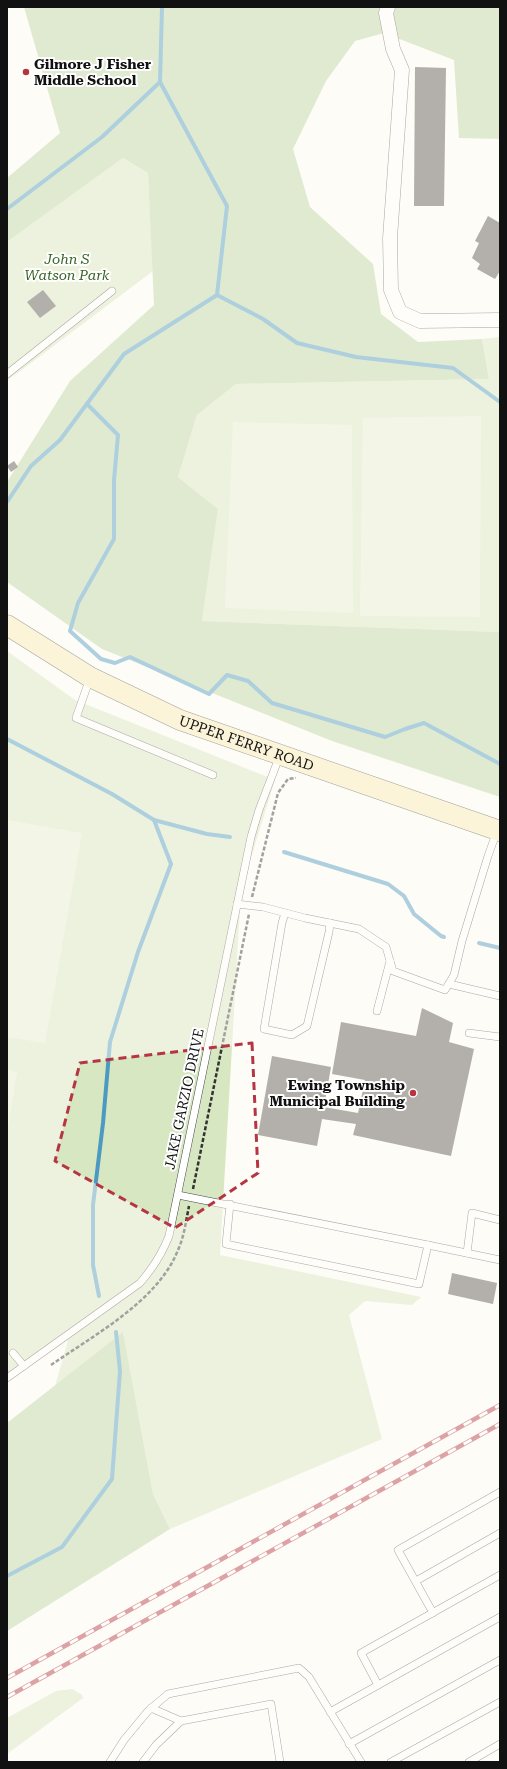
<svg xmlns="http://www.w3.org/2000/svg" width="507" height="1769" font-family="'Roboto Serif',serif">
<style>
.green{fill:#d7e7c1}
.forest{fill:#bdd6a2}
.pitch{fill:#e7efd2}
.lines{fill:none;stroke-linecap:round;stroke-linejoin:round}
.stream{stroke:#4c9ac2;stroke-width:4}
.building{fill:#59524e}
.lane-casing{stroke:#444;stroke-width:8}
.street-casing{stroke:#444;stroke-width:15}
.secondary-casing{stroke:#333;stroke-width:21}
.path{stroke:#333;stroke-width:2.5;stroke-dasharray:4 2;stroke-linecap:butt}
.lane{stroke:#fff;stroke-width:7}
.street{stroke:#fff;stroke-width:14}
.secondary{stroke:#f8ecb7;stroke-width:20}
.rail-casing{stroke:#b53543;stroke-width:4.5}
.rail{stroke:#fff;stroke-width:3;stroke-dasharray:9;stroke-linecap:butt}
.marked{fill:none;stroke:#b53543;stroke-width:3;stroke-dasharray:8 5;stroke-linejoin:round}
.poi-dot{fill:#b53543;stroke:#fff;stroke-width:1.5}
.labels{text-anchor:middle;stroke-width:4;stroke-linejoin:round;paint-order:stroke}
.poi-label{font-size:14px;font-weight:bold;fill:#111;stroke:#fff;text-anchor:start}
.park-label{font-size:14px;font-style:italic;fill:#376426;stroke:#fff}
.street-label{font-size:14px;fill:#111;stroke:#fff}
</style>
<rect width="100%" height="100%" fill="#fefcf6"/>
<g class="green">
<path d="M123,158L148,173L153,271L7,381V242Z"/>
<path d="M500,337V632L202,621L218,509L178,477L197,415L236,384L489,379L482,339Z"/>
<path d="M7,651L75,700L275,780L241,890L220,1255L421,1297L412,1305L365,1301L349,1315L382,1439L170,1529L153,1494L123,1333L55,1386L68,1340L7,1381Z"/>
<path d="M72,1689L82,1695L83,1698L7,1754V1718L56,1691Z"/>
</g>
<g class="forest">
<path d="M24,7H500V139L459,138L454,60L384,33L355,41L326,81L293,149L310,207L373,264L381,314L418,342L482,339L489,379L236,384L197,415L178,477L218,509L202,621L500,632V797L332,741L102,649L7,582V482L70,381L154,305L148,173L123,158L7,242V178L60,133Z"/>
<path d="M123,1332L153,1494L170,1529L7,1631V1423Z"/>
</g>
<g class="pitch">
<path d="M481,416L480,617L360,616L363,418Z"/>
<path d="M233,422L352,425L353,613L225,608Z"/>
<path d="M7,820L82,833L45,1043L7,1037Z"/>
<path d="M7,1070L17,1072L7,1134Z"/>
</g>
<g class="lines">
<g class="stream">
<path d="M7,209L102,137L160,82"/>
<path d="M217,295L263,319L297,343L356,357L453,368L500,402"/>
<path d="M87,404L118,435L114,480V539L78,603L70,631L101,659L115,663L130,657L209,694L227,675L248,681L272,703L385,737L405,729L424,723L500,764"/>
<path d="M7,502L31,466L60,440L124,354L217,295L227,206L160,82L162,7"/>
<path d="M7,739L112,794L154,820L171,864L138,952L110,1042L103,1123L93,1205V1265L99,1296"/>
<path d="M154,820L207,834L230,837"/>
<path d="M284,852L388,884L404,896L414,914L441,936L444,937"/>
<path d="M479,943L500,948"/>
<path d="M7,1576L62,1547L112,1479L120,1371L116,1332"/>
</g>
</g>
<g class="building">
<path d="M415,67L446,68L444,206H414Z"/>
<path d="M488,216L500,223V271L495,279L477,269L480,264L472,258L479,243L475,241Z"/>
<path d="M43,290L56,306L40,318L27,302Z"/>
<path d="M14,461L18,467L11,472L7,466Z"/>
<path d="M422,1008L453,1023L449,1042L474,1049L451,1156L353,1135L356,1124L322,1119L317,1146L258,1135L272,1056L331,1067L324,1107L358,1113L365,1080L332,1074L341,1022L416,1036Z"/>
<path d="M452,1273L497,1283L493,1304L448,1294Z"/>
</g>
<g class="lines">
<g class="lane-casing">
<g id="lane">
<path d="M7,374L112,291"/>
<path d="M90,678L76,718L213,775"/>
<path d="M237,904L263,907L305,918L359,929L386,947L393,971L445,990L454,975L462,941L488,856L497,831"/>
<path d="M285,913L282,923L264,1029L292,1035L307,1026L329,932L330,923"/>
<path d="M449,984L500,996"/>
<path d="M377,1011L390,961"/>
<path d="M469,1033L500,1037"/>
<path d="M178,1195L428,1245L419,1284L226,1244L230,1204"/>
<path d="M428,1245L500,1260"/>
<path d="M467,1253L472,1213L500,1220"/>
<path d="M13,1353L24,1366"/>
<path d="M7,1378L140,1283C153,1268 162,1254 169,1236L251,837L259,810L280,755"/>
<path d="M416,1581L500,1533"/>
<path d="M433,1613L398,1550L500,1492"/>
<path d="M378,1685L361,1653L500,1575"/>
<path d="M151,1708L181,1721"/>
<path d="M330,1712L500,1617"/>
<path d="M349,1744L500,1660"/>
<path d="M110,1762L124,1740L148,1711L168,1694L299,1668L309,1677L361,1762"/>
<path d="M143,1762L156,1745L181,1721L271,1704L280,1762"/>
<path d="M391,1762L500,1702"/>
<path d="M469,1762L500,1744"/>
</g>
</g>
<g class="street-casing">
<path id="street" d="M388,7L386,13L393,49L402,70L390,238L391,290L400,312L420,321L500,320"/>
</g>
<g class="secondary-casing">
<g id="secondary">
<path id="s1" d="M7,625L90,677L180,720L500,831"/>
</g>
</g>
<g class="path">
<path d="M252,897L278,793L288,779L296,778"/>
<path d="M193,1189L249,914"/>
<path d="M51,1365C94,1335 158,1301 178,1250C184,1237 186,1221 189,1206"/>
</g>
<use href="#lane" class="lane"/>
<use href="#street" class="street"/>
<use href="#secondary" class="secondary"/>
<g class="rail-casing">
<g id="rail">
<path d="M7,1678L500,1405"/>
<path d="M7,1697L500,1424"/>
</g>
</g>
<use href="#rail" class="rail"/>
</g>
<path d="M0 0H507V1769H0ZM252,1043L258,1173L175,1228L55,1161L80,1063Z" fill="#fefcf6" fill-opacity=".55" fill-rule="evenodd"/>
<path class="marked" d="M252,1043L258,1173L175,1228L55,1161L80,1063Z"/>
<g class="poi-dot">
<circle cx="26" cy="72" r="4"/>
<circle cx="413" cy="1093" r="4"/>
</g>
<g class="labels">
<g class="poi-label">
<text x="34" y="69">Gilmore J Fisher<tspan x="34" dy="16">Middle School</tspan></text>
<text x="405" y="1090" text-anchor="end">Ewing Township<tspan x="405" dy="16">Municipal Building</tspan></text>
</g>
<g class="park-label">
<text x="67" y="264">John S<tspan x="67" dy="16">Watson Park</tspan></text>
</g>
<g class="street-label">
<text dy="5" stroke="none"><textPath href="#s1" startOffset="268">UPPER FERRY ROAD</textPath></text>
<text transform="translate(184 1099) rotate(-78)" y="5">JAKE GARZIO DRIVE</text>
</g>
</g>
<rect width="507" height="1769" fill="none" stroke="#111111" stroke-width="16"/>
</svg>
